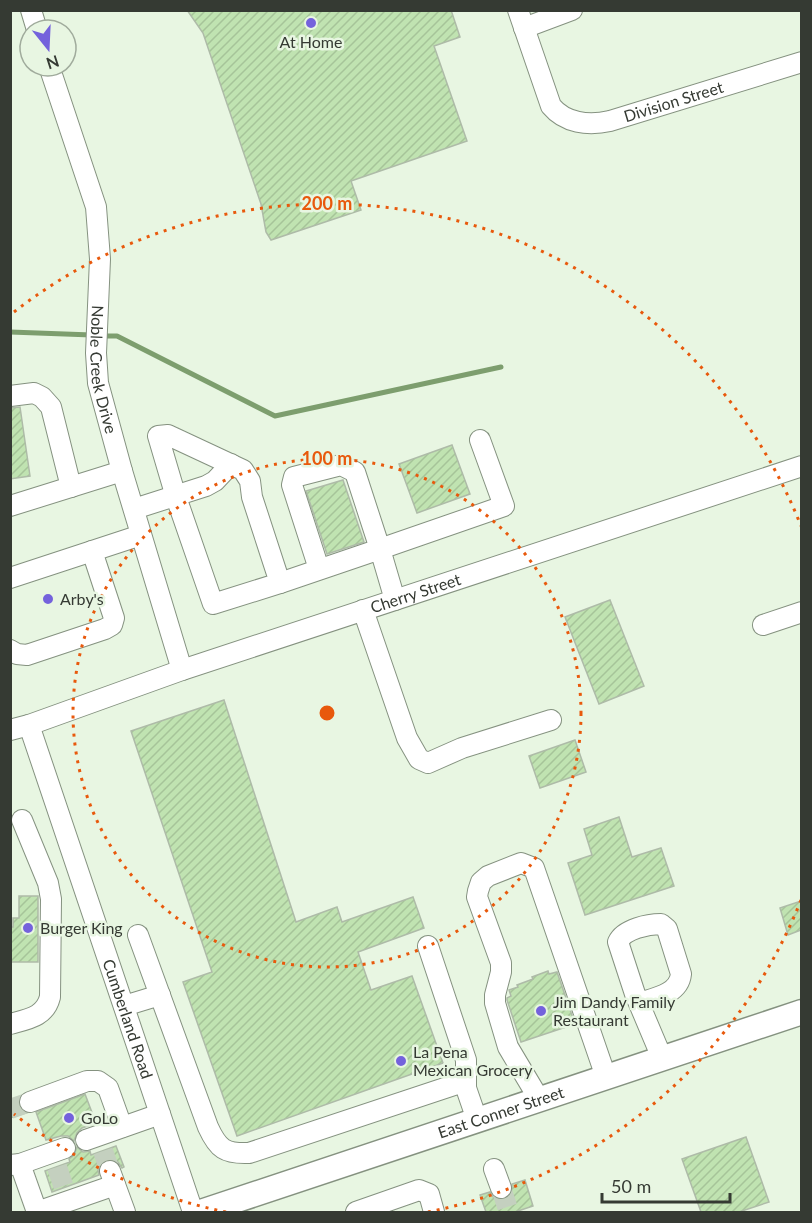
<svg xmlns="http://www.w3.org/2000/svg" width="812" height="1223" font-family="Lato,sans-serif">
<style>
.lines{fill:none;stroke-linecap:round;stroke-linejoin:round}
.stream{stroke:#7d9e6e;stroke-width:5}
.building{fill:url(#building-hatch);stroke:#aebba8;stroke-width:1.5}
.minor-tunnel{stroke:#c4d0bf;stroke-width:20;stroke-dasharray:20 10;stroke-linecap:butt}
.minor-casing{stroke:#859280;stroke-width:22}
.major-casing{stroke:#859280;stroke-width:27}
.minor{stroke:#fff;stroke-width:20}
.major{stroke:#fff;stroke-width:24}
.ring{fill:none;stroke:#e8590c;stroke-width:3;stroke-dasharray:3 6}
.poi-dot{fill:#7462dc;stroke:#e8f6e2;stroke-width:2}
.labels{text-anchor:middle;stroke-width:5;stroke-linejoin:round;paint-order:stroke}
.poi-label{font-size:16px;fill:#353a33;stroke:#e8f6e2;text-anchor:start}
.street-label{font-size:16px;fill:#353a33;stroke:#e8f6e2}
.centre{fill:#e8590c;stroke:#e8f6e2;stroke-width:3}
.ring-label{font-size:18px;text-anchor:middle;font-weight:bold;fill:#e8590c;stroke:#e8f6e2;stroke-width:5;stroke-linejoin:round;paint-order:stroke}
</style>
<defs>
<pattern id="building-hatch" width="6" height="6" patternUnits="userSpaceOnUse" patternTransform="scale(1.5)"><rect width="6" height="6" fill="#c0e3b1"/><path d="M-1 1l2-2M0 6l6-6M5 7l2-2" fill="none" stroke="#a6c499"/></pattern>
</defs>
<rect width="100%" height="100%" fill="#e8f6e2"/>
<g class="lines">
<g class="stream">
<path d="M10,332L92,335"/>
<path d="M101,336H117L275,416L501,367"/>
</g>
</g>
<g class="building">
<path d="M187,10H451L460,37L434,46L467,141L351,181L361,210L271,240L266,232L261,204L203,33Z"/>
<path d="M20,407L30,476L10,479V408Z"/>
<path d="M452,445L470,494L417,513L399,464Z"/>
<path d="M343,480L364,542L327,554L306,491Z"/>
<path d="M610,600L644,686L599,704L565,617Z"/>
<path d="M224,700L296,922L337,907L342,922L413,897L424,928L358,952L371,990L412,976L443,1063L237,1136L183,982L212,972L131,731Z"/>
<path d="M575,740L586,772L540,788L529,756Z"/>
<path d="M619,817L632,857L661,848L674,886L585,915L568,863L592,855L584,829Z"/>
<path d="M19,896H38V962H10V927H13V918H19Z"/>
<path d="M801,901V930L788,935L780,908Z"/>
<path d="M548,971L549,974L557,972L575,1024L521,1042L507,1000V998L511,996L509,990L518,987L517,985L533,979L532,977Z"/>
<path d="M85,1094L96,1123L82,1128L77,1133L74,1141L68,1136H61L46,1140L36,1112Z"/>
<path d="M18,1099L19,1107L26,1113L10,1118V1102Z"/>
<path d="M746,1137L769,1202L739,1212H701L682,1159Z"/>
<path d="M116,1146L124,1167L122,1168L118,1162L113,1159L106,1160L100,1164L98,1170L99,1175L52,1192L45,1171L70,1162L69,1159L74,1155L77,1147L83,1152L90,1151L91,1155Z"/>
<path d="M525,1180L533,1206L515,1212H486L480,1195L490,1192L494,1198L505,1199L511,1195L512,1184Z"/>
</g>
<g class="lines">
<g class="minor-tunnel">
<path d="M10,1109L30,1102"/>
<path d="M103,1151L110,1171"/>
<path d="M57,1167L64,1188"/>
<path d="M501,1188L509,1212"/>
</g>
<g class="minor-casing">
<g id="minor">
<path d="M31,10L37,30"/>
<path id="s1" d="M518,10L551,106C565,123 588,126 610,121L802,62"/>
<path d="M524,28L572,10"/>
<path id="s2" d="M49,66L96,207L100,259L96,353L98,383L122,471L182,670"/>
<path d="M10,396L34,393L42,397L51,407L71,487"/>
<path d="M168,435L243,470L250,481L252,497L280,583L213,604L176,497L158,436Z"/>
<path d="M10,506L122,471"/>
<path d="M134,509L206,486L215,481L231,464"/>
<path d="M319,569L292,485L294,477L341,465L355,472L380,549L504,506L480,440"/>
<path d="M10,578L141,535"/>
<path d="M280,583L380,549L395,600"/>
<path d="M363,610L407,738L419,759L428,763L462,748L551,720"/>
<path d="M763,625L802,612"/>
<path d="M10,650L17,654L27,655L105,629L112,625L114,618L92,551"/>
<path id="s3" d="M29,725L193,1212"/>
<path id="s4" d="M10,730L29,725L182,670L802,466"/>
<path d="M138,935L208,1127C218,1149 225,1154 249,1153L466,1081"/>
<path d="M428,946L466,1060V1088L477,1120"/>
<path d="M639,1003C655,998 679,994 681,974L667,929L661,924C648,924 624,929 618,942L635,994L662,1058"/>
<path d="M124,1006L160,995"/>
<path d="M10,1024C28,1019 45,1017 50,997L51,899L48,883L22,820"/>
<path d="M539,1099L508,1047L495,1003V995L501,972V963L477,897L478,891L481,882L488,876L521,863L534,868L606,1077"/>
<path d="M30,1102L87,1081H98L108,1088L122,1127"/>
<path d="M86,1140L160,1114"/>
<path d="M20,1164L37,1212"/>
<path d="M10,1165L20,1164L65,1148"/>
<path d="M494,1169L501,1188"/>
<path d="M110,1171L125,1212"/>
<path d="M37,1212L115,1185"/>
<path d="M356,1212L419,1190L429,1194L434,1212"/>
</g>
</g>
<g class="major-casing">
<g id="major">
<path id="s5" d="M201,1212L802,1012"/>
</g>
</g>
<use href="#minor" class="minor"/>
<use href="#major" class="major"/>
</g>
<g class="ring">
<circle cx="327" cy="713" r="254"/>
<path d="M801 900A509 509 0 0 1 428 1212M226 1212A509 509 0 0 1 14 1114M14 312A509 509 0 0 1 801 526"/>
</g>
<g class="poi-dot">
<circle cx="311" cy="23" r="6"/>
<circle cx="48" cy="599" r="6"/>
<circle cx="28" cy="928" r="6"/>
<circle cx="541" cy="1011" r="6"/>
<circle cx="401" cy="1061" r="6"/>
<circle cx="69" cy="1118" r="6"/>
</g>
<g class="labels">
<g class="poi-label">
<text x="311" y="48" text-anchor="middle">At Home</text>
<text x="60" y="605">Arby's</text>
<text x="40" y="934">Burger King</text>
<text x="553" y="1008">Jim Dandy Family<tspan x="553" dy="18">Restaurant</tspan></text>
<text x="413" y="1058">La Pena<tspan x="413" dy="18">Mexican Grocery</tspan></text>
<text x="81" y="1124">GoLo</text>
</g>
<g class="street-label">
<text dy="6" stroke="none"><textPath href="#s1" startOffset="232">Division Street</textPath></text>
<text dy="6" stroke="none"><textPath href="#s2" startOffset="312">Noble Creek Drive</textPath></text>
<text dy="6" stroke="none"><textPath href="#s4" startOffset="428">Cherry Street</textPath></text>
<text dy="6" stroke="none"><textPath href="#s3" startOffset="310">Cumberland Road</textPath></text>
<text dy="6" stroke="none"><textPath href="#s5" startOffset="316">East Conner Street</textPath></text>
</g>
</g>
<circle cx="327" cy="713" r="9" class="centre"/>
<g class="ring-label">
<text x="327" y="210">200 m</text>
<text x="327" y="465">100 m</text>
</g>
<rect width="812" height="1223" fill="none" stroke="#353a33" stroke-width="24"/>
<g transform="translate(48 48) rotate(162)"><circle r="28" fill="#e8f6e2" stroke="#a0ab9c" stroke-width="1.5"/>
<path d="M0-4.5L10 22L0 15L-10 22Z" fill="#7462dc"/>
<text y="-9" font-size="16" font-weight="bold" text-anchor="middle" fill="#353a33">N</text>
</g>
<path d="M602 1193v9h128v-9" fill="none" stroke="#353a33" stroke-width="3"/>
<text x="611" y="1193" font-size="18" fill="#353a33" stroke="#e8f6e2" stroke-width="4.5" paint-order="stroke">50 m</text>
</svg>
